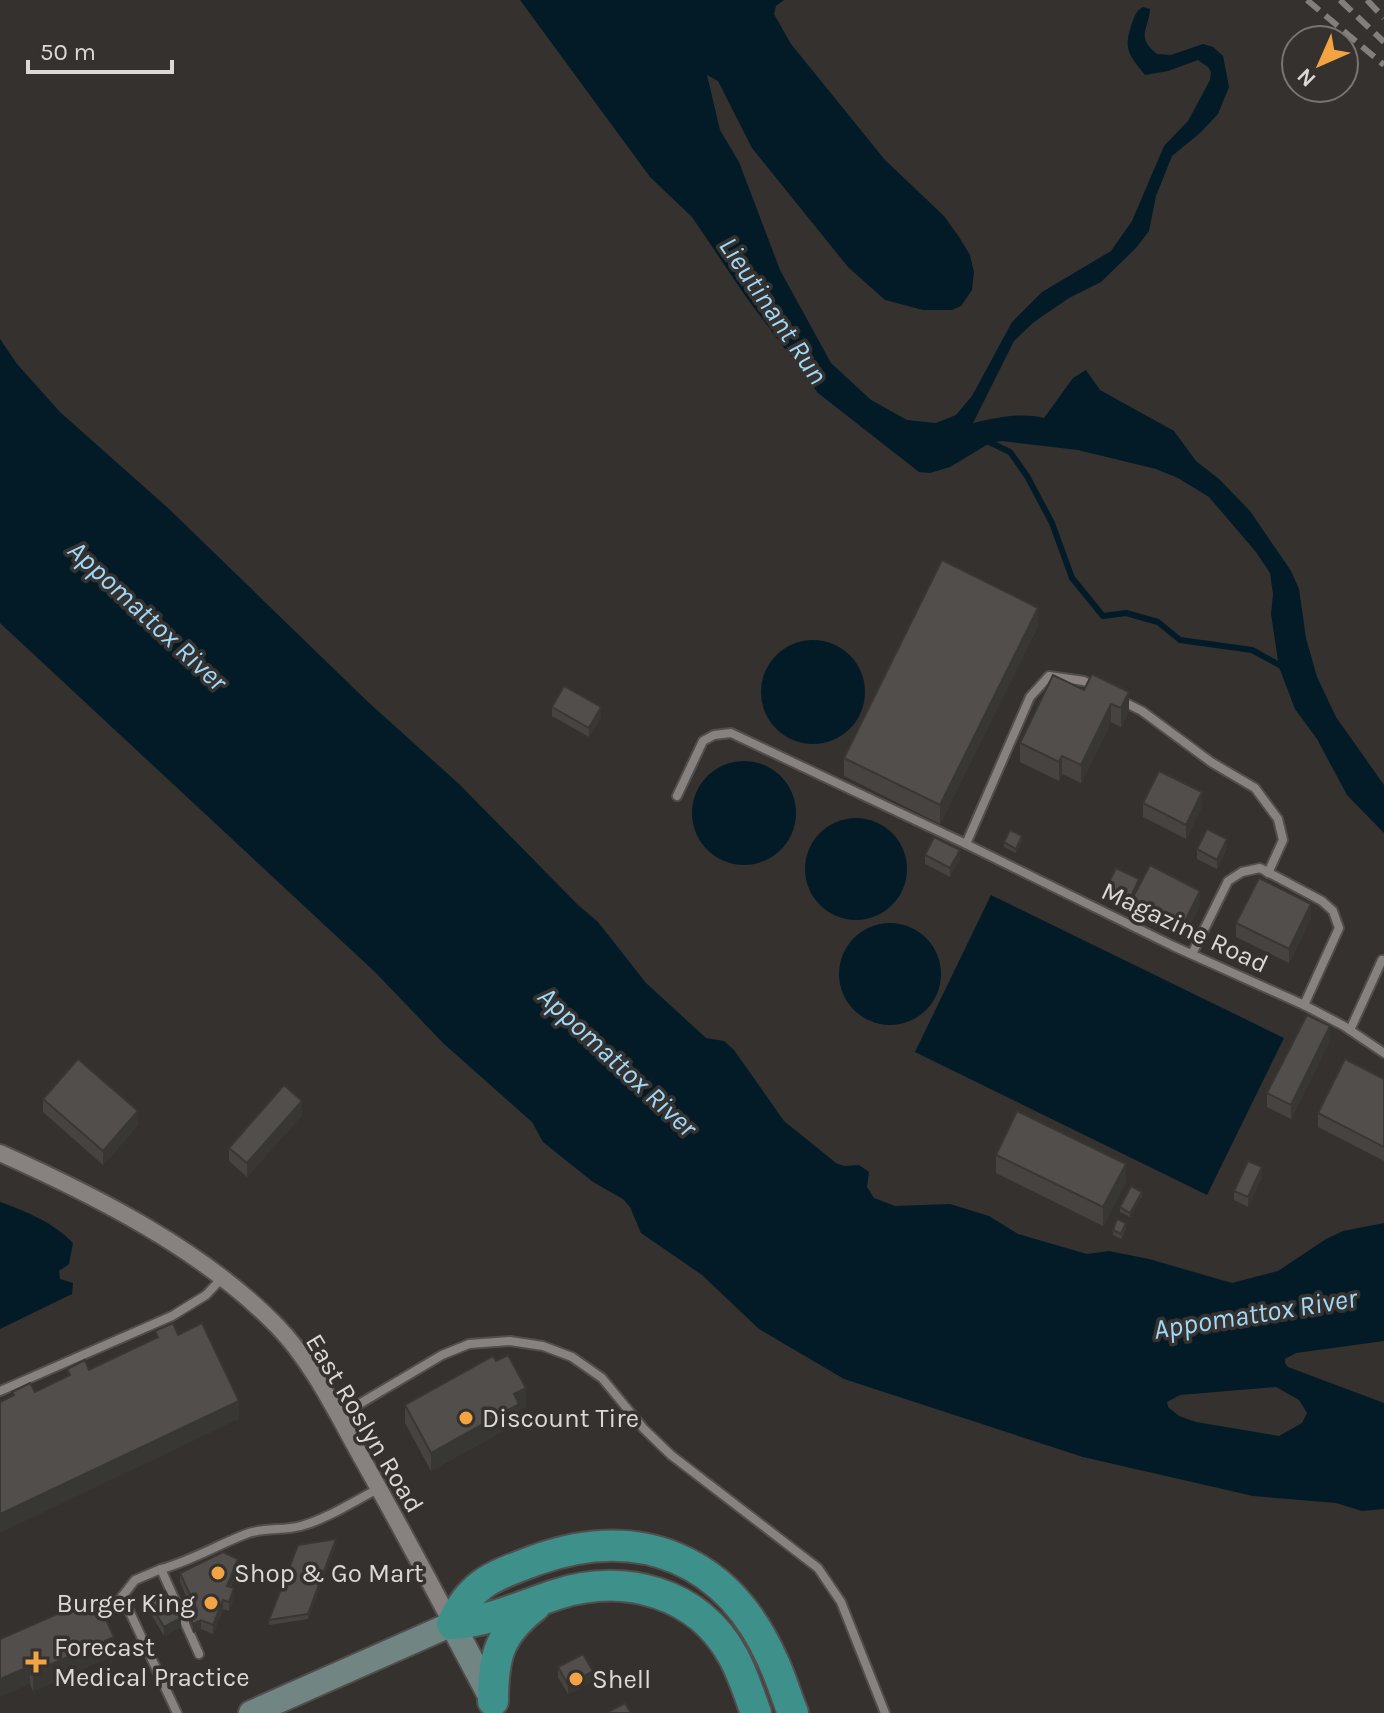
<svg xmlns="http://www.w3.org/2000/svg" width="1384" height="1713" font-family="Karla,sans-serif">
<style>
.water{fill:#031b27;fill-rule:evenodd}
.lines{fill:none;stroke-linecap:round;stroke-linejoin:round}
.stream{stroke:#031b27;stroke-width:6}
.service-casing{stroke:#514e4d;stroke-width:12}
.minor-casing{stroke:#514e4d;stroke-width:20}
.secondary-casing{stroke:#514e4d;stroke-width:28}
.motorway-casing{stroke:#514e4d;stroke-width:34}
.service{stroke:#878280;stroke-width:8}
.minor{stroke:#878280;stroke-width:16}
.secondary{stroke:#718683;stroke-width:24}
.motorway{stroke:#3d918a;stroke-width:30}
.rail{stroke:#827f7d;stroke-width:6;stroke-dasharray:16 8;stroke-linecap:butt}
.wall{fill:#474340}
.shaded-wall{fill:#393734}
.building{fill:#524e4b;stroke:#393734;stroke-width:2}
.poi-dot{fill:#f3a442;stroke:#35312f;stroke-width:3}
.labels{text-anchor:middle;stroke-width:7;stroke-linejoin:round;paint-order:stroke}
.street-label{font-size:26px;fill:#dbd8d7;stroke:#35312f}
.poi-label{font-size:26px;fill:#dbd8d7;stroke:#35312f;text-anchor:start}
.water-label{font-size:28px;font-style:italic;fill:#9ed9fa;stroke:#35312f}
</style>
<rect width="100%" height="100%" fill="#35312f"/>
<g class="water">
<path d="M520,0H784L776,6L774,14L791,44L885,160L944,216L959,237L970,255L974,272L972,290L961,306L952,310H923L885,300L848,267L752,148L718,81L707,75L720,130L739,162L780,270L831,363L871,400L907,420L936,423L956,415L972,396L1012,322L1042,292L1111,251L1132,221L1164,146L1188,121L1210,80L1211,72L1208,67L1198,60L1168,71L1145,75C1128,53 1123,50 1132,23C1135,15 1136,11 1143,7L1150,9C1149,30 1135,36 1157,54L1171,55L1203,44L1213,47L1223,56L1229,87L1218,114L1200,133L1172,156L1156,196L1149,231L1136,248L1101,282L1069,298L1034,322L1014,341L973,423C997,418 1019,412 1044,418L1073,378L1086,370L1100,390L1174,431L1196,461L1219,479L1250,511L1291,571L1299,589L1306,638L1317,677L1336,717L1384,785V833L1347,795L1317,739L1295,709L1279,667L1271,614L1273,594L1270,573L1256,552L1209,497L1178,478L1156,469L1078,450L1002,441L990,443L950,467L930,473L919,472L818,393L746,297L692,217L650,177Z"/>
<path d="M0,339L17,364L60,412L169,509L367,701L459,784L577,904L598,922L646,983L706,1038L724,1041L734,1050L784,1121L836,1163L844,1166L859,1165L869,1172L867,1187L874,1198L895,1206L950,1204L989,1216L1018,1234L1087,1254L1109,1251L1149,1259L1232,1283L1278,1271L1326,1239L1343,1231L1384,1223V1341L1296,1353L1285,1359V1363L1288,1367L1384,1403V1509L1362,1511L1336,1503L1253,1496L1083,1457L844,1379L759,1329L702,1275L641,1233L630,1207L623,1199L593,1182L543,1142L532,1122L443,1043L375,972L0,623ZM1276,1387L1299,1400L1307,1413L1302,1423L1279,1436L1196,1422L1179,1416L1168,1407L1167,1402L1180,1395Z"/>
<circle cx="813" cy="692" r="52"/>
<circle cx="744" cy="813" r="52"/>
<circle cx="856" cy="869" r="51"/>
<path d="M991,895L1284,1038L1207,1195L915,1052Z"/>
<circle cx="890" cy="974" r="51"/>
<path d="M0,1202C26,1211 54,1223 73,1243L69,1264L59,1271L60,1279L73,1283L72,1294L0,1329Z"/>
</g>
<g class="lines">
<path class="stream" d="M985,440L1010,452L1027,476L1052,523L1072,578L1103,616L1126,613L1158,622L1180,640L1252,650L1285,668"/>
<g class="service-casing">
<g id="service">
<path d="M1120,700L1142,711L1211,762L1255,788L1278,819L1283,840L1268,873"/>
<path d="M677,796L703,741L714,735L731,733L966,844L1173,946L1304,1005L1344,1026L1384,1053"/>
<path d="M966,844L1030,697L1049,676L1084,681L1094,686"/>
<path d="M1192,954L1228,881L1242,872L1260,868L1322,901L1333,911L1339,928L1304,1005"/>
<path d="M1350,1030L1382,960"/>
<path d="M0,1391L172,1316L206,1295L222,1278"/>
<path d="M339,1416L442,1355L469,1344L510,1341L543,1346L572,1357L602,1378L644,1429L671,1455L818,1568L841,1602L885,1713"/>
<path d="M117,1603L135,1580L161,1569"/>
<path d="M89,1608L107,1601L126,1604L177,1713"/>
<path d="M199,1654L161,1569C191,1561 217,1545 246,1534C264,1527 283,1531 301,1526C327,1519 354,1501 378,1489"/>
</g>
</g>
<g class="minor-casing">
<path id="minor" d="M0,1153C96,1196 203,1250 277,1326C312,1362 335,1410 359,1453C391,1510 422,1567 452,1624"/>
</g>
<g class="secondary-casing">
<path id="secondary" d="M251,1713L452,1624L494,1703"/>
</g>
<g class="motorway-casing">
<g id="motorway">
<path d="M493,1701C493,1656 499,1634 535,1606"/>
<path d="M756,1713C749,1694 743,1674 733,1656C698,1592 624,1573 558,1594C523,1605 489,1622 452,1624C471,1582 494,1576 536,1560C640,1523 728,1559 773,1661C781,1678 786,1696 793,1713"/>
</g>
</g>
<use href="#service" class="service"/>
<use href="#minor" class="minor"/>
<use href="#secondary" class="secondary"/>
<use href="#motorway" class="motorway"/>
<g class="rail">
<path d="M1307,0L1384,65"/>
<path d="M1340,0L1384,42"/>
<path d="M1367,0L1384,18"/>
</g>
</g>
<g class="wall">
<path d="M1038,626L940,824L844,776V758Z"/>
<path d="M1084,690L1129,710L1121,727L1111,722L1081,783L1062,774L1059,781L1020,762V743Z"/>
<path d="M552,707L601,717L589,737L552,716Z"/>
<path d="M1143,803L1202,806L1186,839L1143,817Z"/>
<path d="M1022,841L1016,853L1004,847V842Z"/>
<path d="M1227,848L1217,869L1197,859V849Z"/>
<path d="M925,855L960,859L950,877L925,864Z"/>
<path d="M1139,886L1200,905L1183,939L1132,913V903L1130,908L1106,897V888Z"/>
<path d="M1311,918L1289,963L1236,937V923Z"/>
<path d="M1330,1040L1291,1119L1267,1107V1093Z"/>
<path d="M1384,1079V1161L1318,1127V1113Z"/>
<path d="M43,1099L138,1125L103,1165L43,1112Z"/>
<path d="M302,1115L247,1177L229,1161V1148Z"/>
<path d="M996,1155L1126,1182L1103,1226L996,1173Z"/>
<path d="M1262,1177L1248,1207L1234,1200V1191Z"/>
<path d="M1142,1196L1130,1217L1120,1212V1207Z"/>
<path d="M1126,1227L1121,1239L1113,1235V1230Z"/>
<path d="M496,1361L526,1406L519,1410V1422L431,1471L405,1423V1405Z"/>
<path d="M336,1544L308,1619L269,1625V1620Z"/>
<path d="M238,1568L231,1587L234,1597L229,1611L223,1609L213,1634L201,1629L193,1633L189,1623V1614L193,1612L180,1582V1573Z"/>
<path d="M148,1600L181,1627L164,1636L148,1609Z"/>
<path d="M0,1639L114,1655L33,1691L30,1684Z"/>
<path d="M558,1667L593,1681L568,1694L558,1677Z"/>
</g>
<g class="shaded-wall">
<path d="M1038,608V626L940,824V805Z"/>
<path d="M1129,692V710L1121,727V708Z"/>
<path d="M1111,704V722L1081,783V765Z"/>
<path d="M601,707V717L589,737V728Z"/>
<path d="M1062,756V774L1059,781V762Z"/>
<path d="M1202,792V806L1186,839V825Z"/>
<path d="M1022,836V841L1016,853V849Z"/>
<path d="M1227,839V848L1217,869V860Z"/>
<path d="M960,850V859L950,877V868Z"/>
<path d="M1139,879V888L1132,899L1130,908V899Z"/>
<path d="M1200,891V905L1183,939V925Z"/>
<path d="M1311,904V918L1289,963V949Z"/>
<path d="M1330,1026V1040L1291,1119V1105Z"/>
<path d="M302,1101V1115L247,1177V1163Z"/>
<path d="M138,1111V1125L103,1165V1151Z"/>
<path d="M1126,1164V1182L1103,1226V1207Z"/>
<path d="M1262,1167V1177L1248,1207V1197Z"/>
<path d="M1142,1192V1196L1130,1217V1213Z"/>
<path d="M526,1388V1406L519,1410V1422L431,1471V1453L514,1394Z"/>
<path d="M239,1401V1419L0,1533V1514Z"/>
<path d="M336,1539V1544L308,1619V1614Z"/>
<path d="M238,1559V1568L227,1595V1586Z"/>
<path d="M234,1588V1597L229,1611V1602Z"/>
<path d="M223,1600V1609L213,1634V1625Z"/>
<path d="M181,1618V1627L164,1636V1627Z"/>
<path d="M201,1620V1629L193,1633V1624Z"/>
<path d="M114,1637V1655L33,1691V1672Z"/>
<path d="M30,1666V1684L0,1697V1679Z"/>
<path d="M593,1671V1681L568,1694V1685Z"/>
</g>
<g class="building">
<path d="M942,560L1038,608L940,805L844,758Z"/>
<path d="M1092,674L1129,692L1121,708L1111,704L1081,765L1062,756L1059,762L1020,743L1053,675L1084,690Z"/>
<path d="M564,686L601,707L589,728L552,707Z"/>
<path d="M1159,771L1202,792L1186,825L1143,803Z"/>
<path d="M1207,829L1227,839L1217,860L1197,849Z"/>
<path d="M1010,830L1022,836L1016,849L1004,842Z"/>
<path d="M934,837L960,850L950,868L925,855Z"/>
<path d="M1150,865L1200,891L1183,925L1132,899Z"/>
<path d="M1116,868L1139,879L1130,899L1106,888Z"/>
<path d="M1259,878L1311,904L1289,949L1236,923Z"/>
<path d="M1307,1015L1330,1026L1291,1105L1267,1093Z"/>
<path d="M78,1059L138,1111L103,1151L43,1099Z"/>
<path d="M1345,1059L1384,1079V1147L1318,1113Z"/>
<path d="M284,1085L302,1101L247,1163L229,1148Z"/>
<path d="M1017,1111L1126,1164L1103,1207L996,1155Z"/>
<path d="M1248,1161L1262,1167L1248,1197L1234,1191Z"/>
<path d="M1131,1186L1142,1192L1130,1213L1120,1207Z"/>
<path d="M1117,1219L1126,1223L1121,1234L1113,1230Z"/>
<path d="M173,1323L178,1335L202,1323L239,1401L0,1514V1402L14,1395L12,1392L30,1383L35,1392L70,1375L67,1369L85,1360L89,1370L158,1337L155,1331Z"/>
<path d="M508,1355L526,1388L514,1394L519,1404L431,1453L405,1405L493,1356L496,1361Z"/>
<path d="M336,1539L308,1614L269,1620L298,1545Z"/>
<path d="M223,1552L238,1559L227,1586L234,1588L229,1602L223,1600L213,1625L201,1620L193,1624L189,1614L197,1610L180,1573Z"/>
<path d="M165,1591L181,1618L164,1627L148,1600Z"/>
<path d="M96,1597L114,1637L33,1672L30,1666L0,1679V1639Z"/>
<path d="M583,1654L593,1671L568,1685L558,1667Z"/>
<path d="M625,1703L631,1713H606Z"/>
</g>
<g class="poi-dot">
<circle cx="466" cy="1418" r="8"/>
<circle cx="218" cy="1573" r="8"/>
<circle cx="211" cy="1603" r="8"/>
<path d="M32 1650h8v8h8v8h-8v8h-8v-8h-8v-8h8z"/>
<circle cx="576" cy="1679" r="8"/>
</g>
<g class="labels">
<g class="street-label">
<text transform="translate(1185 927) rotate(25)" y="9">Magazine Road</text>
<text transform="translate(365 1423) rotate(59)" y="9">East Roslyn Road</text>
</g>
<g class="poi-label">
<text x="482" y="1427">Discount Tire</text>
<text x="234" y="1582">Shop &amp; Go Mart</text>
<text x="195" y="1612" text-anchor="end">Burger King</text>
<text x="54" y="1656">Forecast<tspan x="54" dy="30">Medical Practice</tspan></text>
<text x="592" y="1688">Shell</text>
</g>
<g class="water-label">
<text transform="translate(774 310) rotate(56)" y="10">Lieutinant Run</text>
<text transform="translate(148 615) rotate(43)" y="10">Appomattox River</text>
<text transform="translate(618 1061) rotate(43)" y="10">Appomattox River</text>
<text transform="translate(1255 1313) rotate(-9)" y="10">Appomattox River</text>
</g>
</g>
<g transform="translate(1320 64) rotate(225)"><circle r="38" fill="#35312f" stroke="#777472" stroke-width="2"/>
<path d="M0-6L14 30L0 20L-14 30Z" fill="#f3a442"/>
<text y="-12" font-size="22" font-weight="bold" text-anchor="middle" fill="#dbd8d7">N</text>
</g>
<path d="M28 60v12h144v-12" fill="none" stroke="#dbd8d7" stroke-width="4"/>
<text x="40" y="60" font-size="24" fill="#dbd8d7" stroke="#35312f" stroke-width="6" paint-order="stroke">50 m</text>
</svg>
